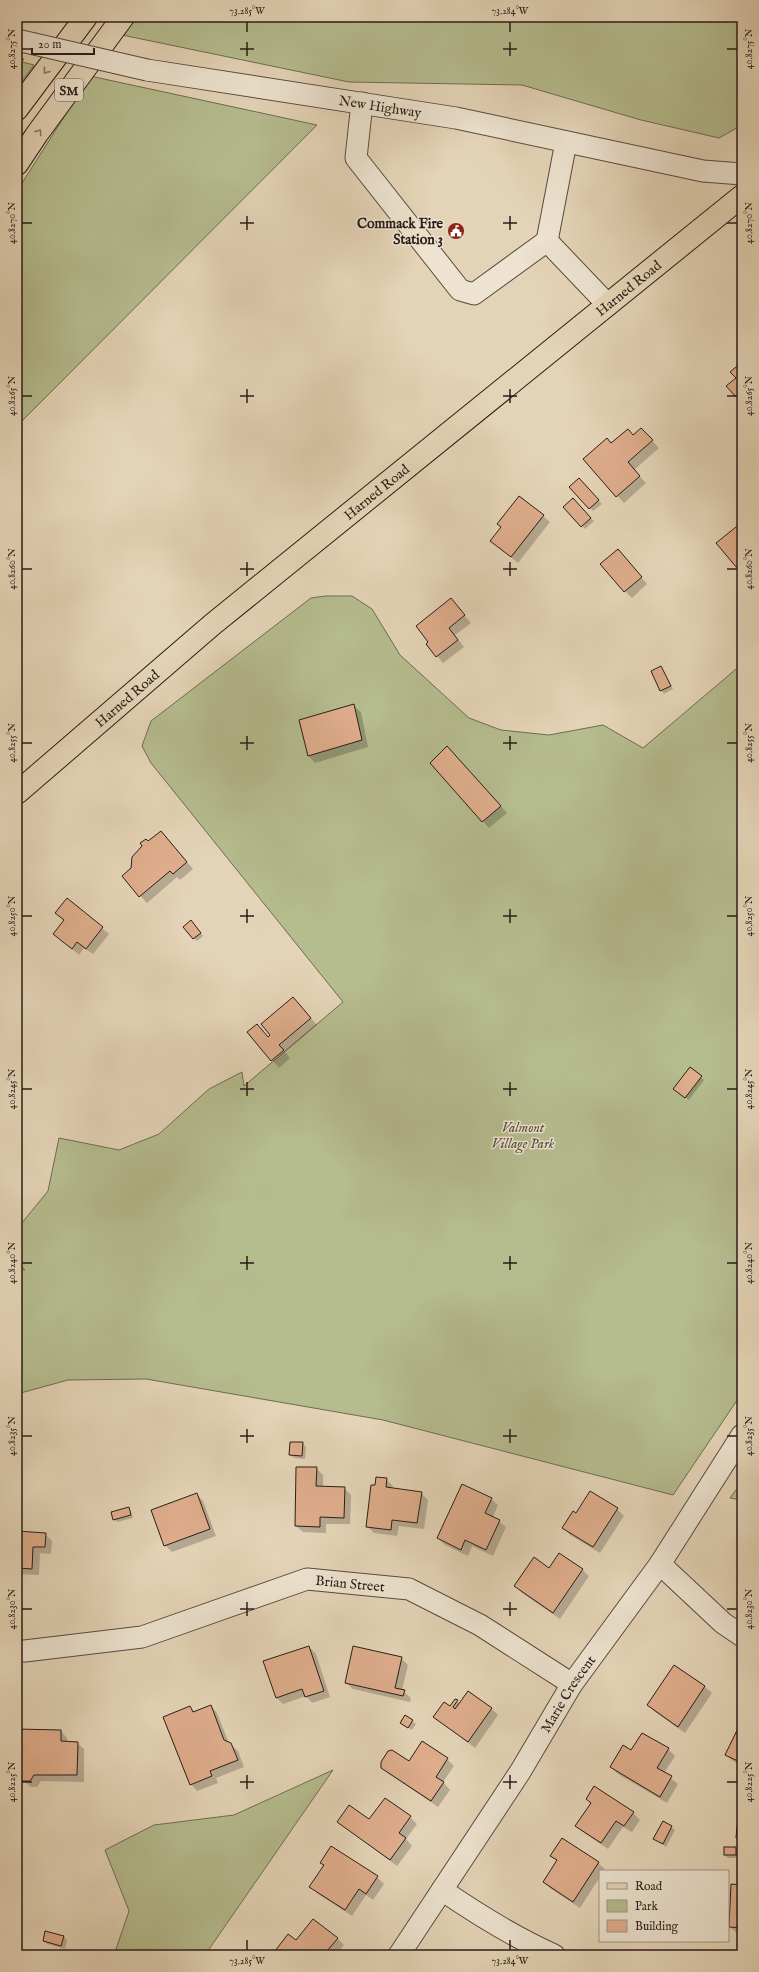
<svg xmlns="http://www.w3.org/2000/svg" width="759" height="1972" font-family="'IM FELL English',serif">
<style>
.green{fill:#b5bc8e;stroke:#6e6c53}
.shadow{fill:#0003}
.building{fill:#dfad8c;stroke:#281d18}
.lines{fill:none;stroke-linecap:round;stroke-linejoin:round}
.minor-casing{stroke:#574b40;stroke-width:23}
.major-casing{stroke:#281d18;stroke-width:24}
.highway-casing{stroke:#281d18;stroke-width:24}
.minor{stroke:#ede3d0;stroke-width:21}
.major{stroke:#e4d4b7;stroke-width:22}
.highway{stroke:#e4d4b7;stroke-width:22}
.minor-bridge-casing{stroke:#574b40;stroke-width:23;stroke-linecap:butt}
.minor-bridge{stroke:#ede3d0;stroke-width:21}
.oneway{stroke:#867868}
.ticks{fill:none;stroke:#281d18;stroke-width:1.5}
.labels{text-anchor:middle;stroke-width:3;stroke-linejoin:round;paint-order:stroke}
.shield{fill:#ede3d0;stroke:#63584f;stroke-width:1}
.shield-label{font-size:13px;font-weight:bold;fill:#281d18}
.street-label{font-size:14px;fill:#281d18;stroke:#ede3d0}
.poi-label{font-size:14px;font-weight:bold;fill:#281d18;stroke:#ede3d0;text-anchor:end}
.park-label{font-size:14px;font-style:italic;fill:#524d3b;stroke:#ede3d0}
.neatline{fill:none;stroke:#281d18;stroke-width:1.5}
.ticks-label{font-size:10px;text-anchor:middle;fill:#281d18}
</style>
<rect width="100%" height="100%" fill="#e4d4b7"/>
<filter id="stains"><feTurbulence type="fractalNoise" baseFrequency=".005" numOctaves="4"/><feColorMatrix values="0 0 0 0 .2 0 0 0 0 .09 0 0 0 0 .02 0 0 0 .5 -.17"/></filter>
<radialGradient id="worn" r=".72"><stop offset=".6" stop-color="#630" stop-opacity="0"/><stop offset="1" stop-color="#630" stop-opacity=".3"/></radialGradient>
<g class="green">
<path d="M136,17H742V125L719,138L641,120L522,85L349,82L122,35Z"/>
<path d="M17,58L24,59L22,62L34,65L17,87Z"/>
<path d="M90,76L317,125L17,426V191Z"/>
<path d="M325,596H352L372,609L400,655L469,718L501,730L549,735L603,725L643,748L742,664V1393L673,1495L383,1420L146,1379L68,1380L17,1394V1269L25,1270L17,1262V1229L48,1191L59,1138L119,1150L159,1134L209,1089L242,1072L244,1086L343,1002L151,763L142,746L151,721L311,598Z"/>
<path d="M742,1482V1500L730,1498Z"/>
<path d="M333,1770L205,1955H114L129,1911L105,1850L154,1825L234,1815Z"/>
</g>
<g class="shadow">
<path d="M742,364V402L736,396L737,378Z"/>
<path d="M633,436H648L659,448L634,470L646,483L624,503L584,460L612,444Z"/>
<path d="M579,480L602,504L593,511L571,487Z"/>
<path d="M573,499L594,521L585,529L564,507Z"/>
<path d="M543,516L550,522L518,563L491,541Z"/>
<path d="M741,524L742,525V572L737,568Z"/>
<path d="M624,557L647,584L632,598L625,591Z"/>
<path d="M451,600L471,623L455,635L464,647L443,663L427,644Z"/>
<path d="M661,667L673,689L664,694L661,690Z"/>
<path d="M354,706L361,712L368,747L315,763L309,756L300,721Z"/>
<path d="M454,754L507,813L489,828L431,763Z"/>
<path d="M161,832L193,869L180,880L177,877L147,903L123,876L132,868L149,842Z"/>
<path d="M67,900L109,934L93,954L84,948L79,955L54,934L64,921L56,913Z"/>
<path d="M194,925L203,936L197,941L194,938Z"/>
<path d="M299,1005L317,1025L285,1052L290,1058L279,1068L248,1033L269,1038Z"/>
<path d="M690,1068L704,1080L689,1100L678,1092Z"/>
<path d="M302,1443L306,1447L305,1459L294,1458L290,1455Z"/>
<path d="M316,1468L323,1475V1487L344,1488L351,1495L350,1524H326V1533L303,1532L296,1526Z"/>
<path d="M386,1479L393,1486V1489L421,1493L428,1500L424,1529L399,1526L397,1536L374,1533L367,1526L375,1486Z"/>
<path d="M590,1492L617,1509L624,1516L600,1553L570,1535L564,1528L576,1515Z"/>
<path d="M196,1494L203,1501L216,1536L172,1552L165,1545Z"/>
<path d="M491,1499L498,1505L493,1517L506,1527L493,1556L472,1546L468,1556L445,1545L438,1538Z"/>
<path d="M128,1508L131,1512L133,1518L117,1522L114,1519Z"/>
<path d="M17,1532L45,1534L52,1541L51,1554L40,1553L39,1575L17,1574Z"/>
<path d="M549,1569L582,1570L589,1576L560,1619L522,1593L515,1586Z"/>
<path d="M309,1647L316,1654L330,1697L312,1703L306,1696L283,1704L276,1697Z"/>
<path d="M401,1658L408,1665L402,1690L411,1698L410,1702L353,1689L346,1683Z"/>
<path d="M674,1666L705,1687L712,1693L685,1733L655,1712L648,1705Z"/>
<path d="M455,1700L460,1704L491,1708L498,1715L475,1748L434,1717L450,1708Z"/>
<path d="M211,1706L217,1713L229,1743L238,1751L244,1767L216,1778L218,1783L197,1791L191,1784L190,1707L195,1712Z"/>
<path d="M405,1716L416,1724L412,1730L401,1723Z"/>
<path d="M742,1722V1766L733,1761L726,1755Z"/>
<path d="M17,1730L61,1731L67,1738V1742L77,1743L84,1749V1782L41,1781L37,1787H31L19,1776V1772H17Z"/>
<path d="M668,1749L675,1756L664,1773L678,1784L667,1803L618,1774L611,1767L632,1752Z"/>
<path d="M447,1759L454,1766L443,1782L450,1790L438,1807L389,1774L382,1767Z"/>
<path d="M633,1813L640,1820L632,1832L623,1827L608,1849L583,1832L576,1826Z"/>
<path d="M410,1817L417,1824L406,1839L412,1846L397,1866L338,1822Z"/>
<path d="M671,1827L675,1830L666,1847L655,1839Z"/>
<path d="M735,1848L738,1851V1858H728L725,1855Z"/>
<path d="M551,1855L598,1863L605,1869L600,1871V1877L580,1908L551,1889L544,1882L557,1861Z"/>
<path d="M322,1863L377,1877L384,1884L373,1900L366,1895L352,1916L318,1894L311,1887L324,1866Z"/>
<path d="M742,1886V1934L737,1933L730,1927Z"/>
<path d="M46,1932L64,1937L67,1940L65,1949L47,1944L44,1941Z"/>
<path d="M337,1938L344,1945L336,1955H281L296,1942Z"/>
</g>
<g class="building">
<path d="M742,362V391L736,397L726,386L736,378L730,372Z"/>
<path d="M641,428L653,440L628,462L640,476L616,497L583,459L607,438L611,443L628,429L633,435Z"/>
<path d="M579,478L599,500L589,509L569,487Z"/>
<path d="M519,496L544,515L511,557L490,541L501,527L497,524Z"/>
<path d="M573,498L591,518L581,527L563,507Z"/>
<path d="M741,523L742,564L737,568L716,543Z"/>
<path d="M618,549L642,577L624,592L600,564Z"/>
<path d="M451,598L465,615L449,628L458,640L436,657L426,644L428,642L416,626Z"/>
<path d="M661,666L671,686L660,691L651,671Z"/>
<path d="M354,704L362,740L308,756L299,720Z"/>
<path d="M447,746L501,806L482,822L430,763Z"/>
<path d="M161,831L187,862L173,874L170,871L139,897L122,876L131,868L132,857L142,846L140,843L146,839L148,841Z"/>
<path d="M67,898L103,927L86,949L77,942L72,949L53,934L64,920L55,913Z"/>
<path d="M191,920L201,933L193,939L183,927Z"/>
<path d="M293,997L311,1018L279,1045L284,1050L271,1061L247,1032L257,1024L268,1037L270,1035L261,1024Z"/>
<path d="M690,1067L702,1076L685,1098L673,1089Z"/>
<path d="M290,1442H303L302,1456L289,1455Z"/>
<path d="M296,1467H317L316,1486L345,1487L344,1518L320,1517V1527L295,1526Z"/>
<path d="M376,1477L387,1478L386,1487L422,1492L417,1523L392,1520L391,1530L366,1527L371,1485H375Z"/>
<path d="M462,1484L492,1498L485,1513L500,1520L486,1550L465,1540L461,1550L437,1538Z"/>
<path d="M590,1491L618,1508L593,1547L562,1528L573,1511L576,1513Z"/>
<path d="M197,1493L210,1529L164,1546L151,1510Z"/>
<path d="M129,1507L131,1515L113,1520L111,1512Z"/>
<path d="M17,1531L46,1533L45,1547H33L32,1569L17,1568Z"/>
<path d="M559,1553L583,1569L553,1613L514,1586L534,1557L549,1568Z"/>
<path d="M309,1646L324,1691L305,1697L302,1689L276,1698L263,1661Z"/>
<path d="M353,1646L402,1657L395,1688L405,1690L403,1696L345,1683Z"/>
<path d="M674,1665L705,1686L678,1727L647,1705Z"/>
<path d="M468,1691L492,1708L468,1742L433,1717L444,1702L450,1706L455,1699L458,1700L453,1707L455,1709Z"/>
<path d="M211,1705L224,1740L231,1743L238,1760L210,1771L212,1776L190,1785L163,1717L190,1706L193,1712Z"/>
<path d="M405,1715L413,1720L408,1728L400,1723Z"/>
<path d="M742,1720V1763L725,1755Z"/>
<path d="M17,1729L61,1730V1741L78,1742L77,1775H34L30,1781H23L18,1777Z"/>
<path d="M642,1733L669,1748L657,1768L672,1776L660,1797L610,1767L623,1745L631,1750Z"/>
<path d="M422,1741L448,1758L436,1777L444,1782L431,1801L381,1768V1762L388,1751L392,1750L409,1761Z"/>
<path d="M594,1786L634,1812L624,1826L616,1821L601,1843L575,1826L591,1803L586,1799Z"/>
<path d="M385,1798L411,1816L399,1833L406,1838L390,1860L337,1822L349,1805L369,1819Z"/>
<path d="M663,1821L672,1826L663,1844L653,1839Z"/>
<path d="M737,1826L742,1827V1839L736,1838Z"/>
<path d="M562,1838L599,1862L573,1902L543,1882L557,1860L550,1856Z"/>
<path d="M331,1846L378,1876L366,1894L359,1889L345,1910L309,1887L324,1865L320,1863Z"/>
<rect x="724" y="1847" width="12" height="8"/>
<path d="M731,1884L742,1885V1928L729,1927Z"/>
<path d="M313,1919L338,1938L327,1951L331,1955H281L275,1951L288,1934L296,1940Z"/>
<path d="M45,1931L64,1936L61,1946L43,1941Z"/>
</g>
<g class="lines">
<g class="minor-casing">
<g id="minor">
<path id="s1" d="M147,70L456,118L703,171L742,174"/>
<path d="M362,103L356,158L460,290L474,294L547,241L608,305"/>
<path d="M547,241L566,142"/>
<path d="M660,1564L723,1623L742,1636"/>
<path id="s2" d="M17,1651H25L142,1637L307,1579L409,1589L480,1625L572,1684"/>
<path d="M442,1890C477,1914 514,1937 554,1955"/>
<path id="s3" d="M399,1955L520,1772L572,1684L660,1564L742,1435"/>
</g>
</g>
<g class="major-casing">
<g id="major">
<path id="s4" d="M17,793L213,624L742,196"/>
</g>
</g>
<g class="highway-casing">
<g id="highway">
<path d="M17,109L86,17"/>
<path d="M17,164L37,134L123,17"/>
</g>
</g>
<use href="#minor" class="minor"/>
<use href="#major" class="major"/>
<use href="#highway" class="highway"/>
<g class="minor-bridge-casing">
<path id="minor-bridge" d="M17,40L147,70"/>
</g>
<use href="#minor-bridge" class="minor-bridge"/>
</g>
<defs><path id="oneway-chevron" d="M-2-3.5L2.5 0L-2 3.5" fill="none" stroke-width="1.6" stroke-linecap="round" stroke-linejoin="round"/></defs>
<g class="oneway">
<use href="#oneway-chevron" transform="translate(46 71) rotate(127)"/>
<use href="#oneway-chevron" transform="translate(39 132) rotate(-55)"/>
</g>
<path class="ticks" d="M247,22V32M510,22V32M247,42V56M510,42V56M22,49H32M240,49H254M503,49H517M727,49H737M247,216V230M510,216V230M22,223H32M240,223H254M503,223H517M727,223H737M247,389V403M510,389V403M22,396H32M240,396H254M503,396H517M727,396H737M247,562V576M510,562V576M22,569H32M240,569H254M503,569H517M727,569H737M247,736V750M510,736V750M22,743H32M240,743H254M503,743H517M727,743H737M247,909V923M510,909V923M22,916H32M240,916H254M503,916H517M727,916H737M247,1082V1096M510,1082V1096M22,1089H32M240,1089H254M503,1089H517M727,1089H737M247,1256V1270M510,1256V1270M22,1263H32M240,1263H254M503,1263H517M727,1263H737M247,1429V1443M510,1429V1443M22,1436H32M240,1436H254M503,1436H517M727,1436H737M247,1602V1616M510,1602V1616M22,1609H32M240,1609H254M503,1609H517M727,1609H737M247,1775V1789M510,1775V1789M22,1782H32M240,1782H254M503,1782H517M727,1782H737M247,1940V1950M510,1940V1950"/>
<defs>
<g id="civic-disc" transform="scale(0.9)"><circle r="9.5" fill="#8f2418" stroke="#ede3d0"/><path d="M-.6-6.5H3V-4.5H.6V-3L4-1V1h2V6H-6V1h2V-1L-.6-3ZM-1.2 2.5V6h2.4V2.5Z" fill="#fff"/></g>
</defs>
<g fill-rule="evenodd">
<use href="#civic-disc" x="456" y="231"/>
</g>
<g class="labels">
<rect class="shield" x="55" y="79" width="28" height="22" rx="3"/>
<g class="shield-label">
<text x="69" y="95">SM</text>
</g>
<g class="street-label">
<text dy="5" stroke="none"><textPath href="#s1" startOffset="236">New Highway</textPath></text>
<text dy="5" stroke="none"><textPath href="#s4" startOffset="793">Harned Road</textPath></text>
<text dy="5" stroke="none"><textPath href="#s4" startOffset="469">Harned Road</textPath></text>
<text dy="5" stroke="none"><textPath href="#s4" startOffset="145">Harned Road</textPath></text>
<text dy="5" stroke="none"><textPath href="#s2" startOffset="344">Brian Street</textPath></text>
<text dy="5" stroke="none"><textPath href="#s3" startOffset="311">Marie Crescent</textPath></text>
</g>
<g class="poi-label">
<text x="443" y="228">Commack Fire<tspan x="443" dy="16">Station 3</tspan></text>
</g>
<g class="park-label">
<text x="523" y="1132">Valmont<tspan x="523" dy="16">Village Park</tspan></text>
</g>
</g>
<rect width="759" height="1972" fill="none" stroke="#e4d4b7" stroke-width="44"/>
<rect x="599" y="1870" width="130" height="72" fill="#ede3d0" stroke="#9e9486"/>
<rect x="607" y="1883" width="20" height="6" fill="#e4d4b7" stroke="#9e9486"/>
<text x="635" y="1890" font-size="12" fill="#281d18">Road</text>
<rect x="607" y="1900" width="20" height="12" fill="#b5bc8e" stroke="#9e9486"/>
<text x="635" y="1910" font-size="12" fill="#281d18">Park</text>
<rect x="607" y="1920" width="20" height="12" fill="#dfad8c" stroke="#9e9486"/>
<text x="635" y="1930" font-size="12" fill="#281d18">Building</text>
<path d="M32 48v6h62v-6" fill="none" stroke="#281d18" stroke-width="2"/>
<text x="38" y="48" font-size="12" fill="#281d18" stroke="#ede3d0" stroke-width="3" paint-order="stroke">20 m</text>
<rect x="22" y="22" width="715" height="1928" class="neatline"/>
<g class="ticks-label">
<text x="247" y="14">73.285°W</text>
<text x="510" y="14">73.284°W</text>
<text transform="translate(11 49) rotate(-90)" y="4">40.8275°N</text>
<text transform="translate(748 49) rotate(-90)" y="4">40.8275°N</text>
<text transform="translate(11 223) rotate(-90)" y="4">40.8270°N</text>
<text transform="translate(748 223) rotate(-90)" y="4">40.8270°N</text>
<text transform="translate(11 396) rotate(-90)" y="4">40.8265°N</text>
<text transform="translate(748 396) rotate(-90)" y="4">40.8265°N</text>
<text transform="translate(11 569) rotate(-90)" y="4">40.8260°N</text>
<text transform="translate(748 569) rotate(-90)" y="4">40.8260°N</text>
<text transform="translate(11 743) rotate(-90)" y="4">40.8255°N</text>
<text transform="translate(748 743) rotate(-90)" y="4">40.8255°N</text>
<text transform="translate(11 916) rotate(-90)" y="4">40.8250°N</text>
<text transform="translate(748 916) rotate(-90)" y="4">40.8250°N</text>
<text transform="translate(11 1089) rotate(-90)" y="4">40.8245°N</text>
<text transform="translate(748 1089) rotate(-90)" y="4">40.8245°N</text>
<text transform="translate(11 1263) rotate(-90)" y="4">40.8240°N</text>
<text transform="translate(748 1263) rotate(-90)" y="4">40.8240°N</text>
<text transform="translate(11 1436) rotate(-90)" y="4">40.8235°N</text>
<text transform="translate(748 1436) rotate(-90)" y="4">40.8235°N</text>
<text transform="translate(11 1609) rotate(-90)" y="4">40.8230°N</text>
<text transform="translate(748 1609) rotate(-90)" y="4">40.8230°N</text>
<text transform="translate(11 1782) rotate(-90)" y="4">40.8225°N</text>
<text transform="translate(748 1782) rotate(-90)" y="4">40.8225°N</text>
<text x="247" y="1964">73.285°W</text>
<text x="510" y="1964">73.284°W</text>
</g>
<rect width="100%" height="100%" filter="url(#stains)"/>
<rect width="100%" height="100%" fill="url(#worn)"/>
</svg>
